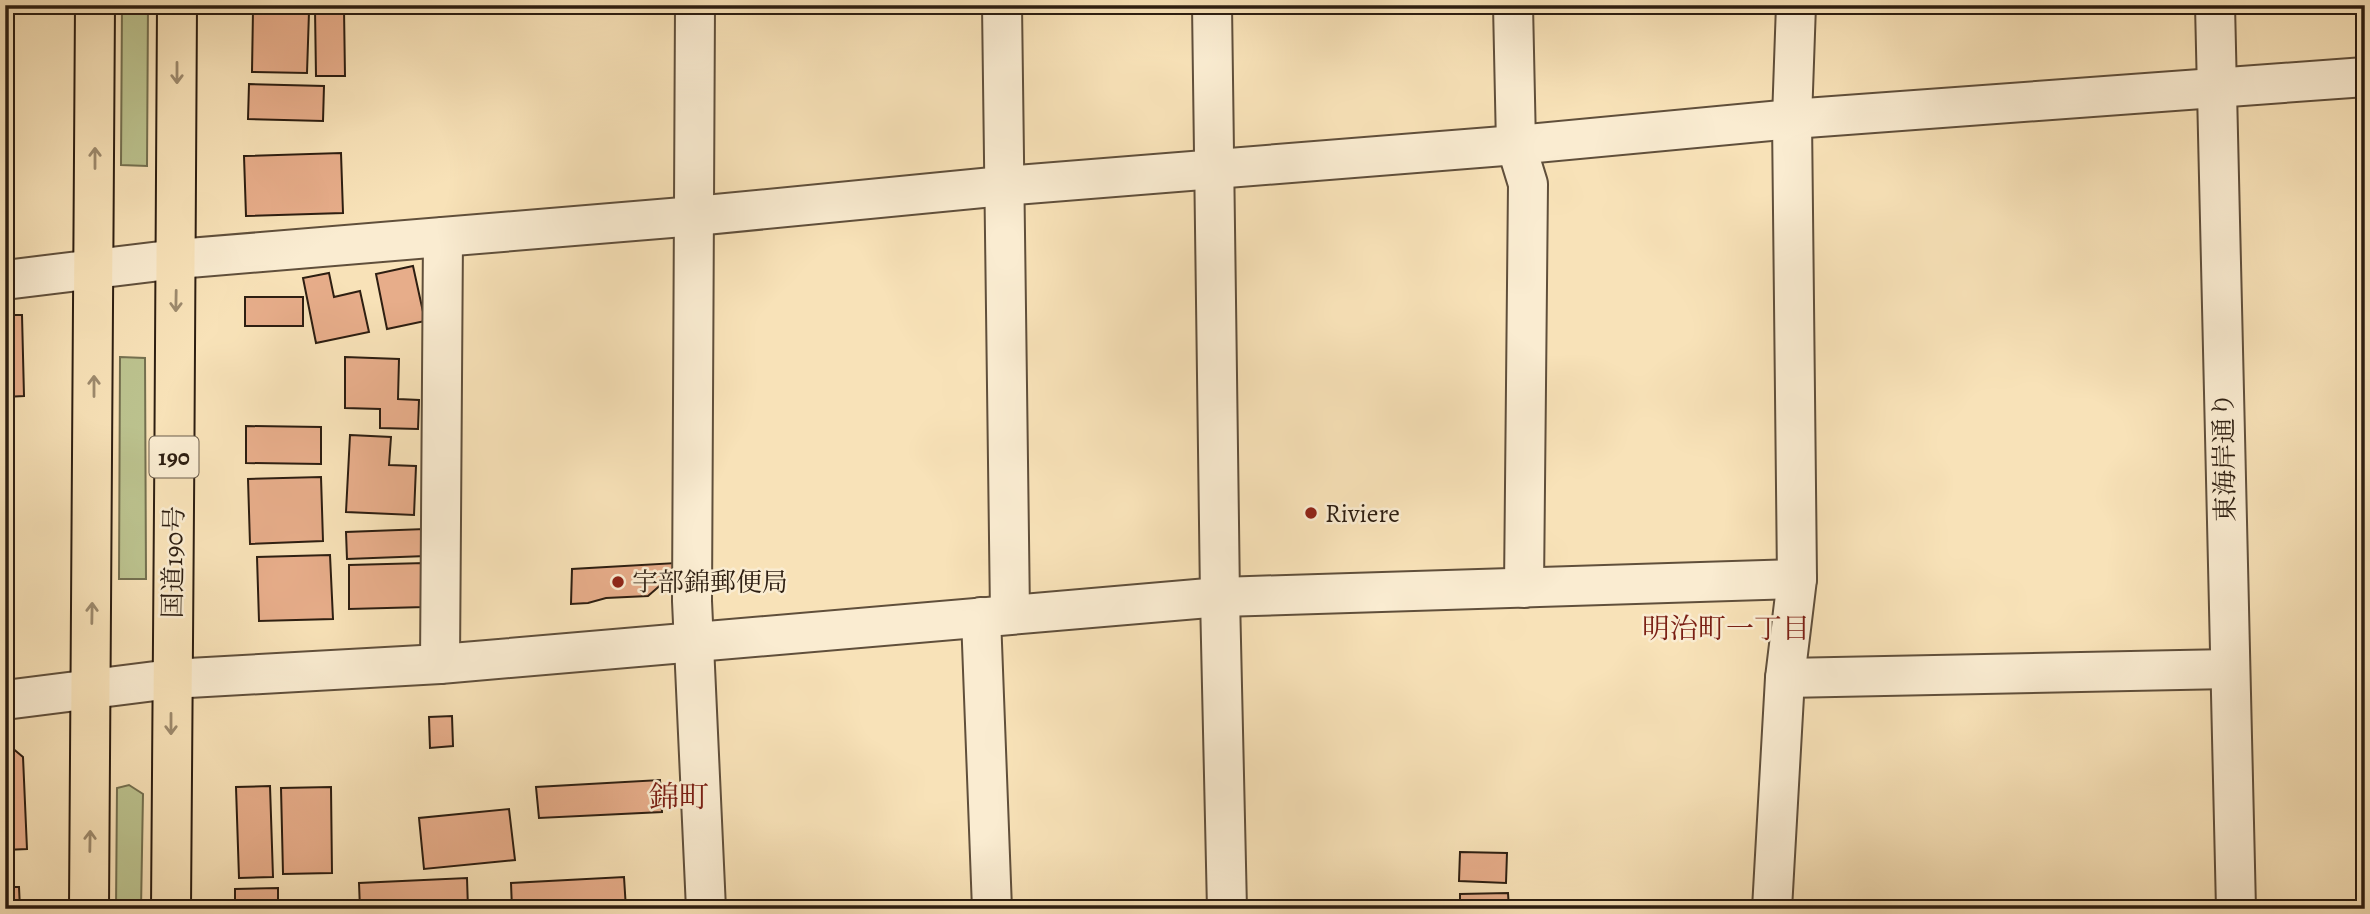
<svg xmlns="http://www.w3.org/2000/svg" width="2370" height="914" font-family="Alegreya,'Noto Serif JP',serif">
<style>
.green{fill:#bcc38f;stroke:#747050;stroke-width:2}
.building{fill:#e7ad8a;stroke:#2d1e11;stroke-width:2}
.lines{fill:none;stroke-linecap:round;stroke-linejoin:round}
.minor-casing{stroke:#604f3b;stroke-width:42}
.highway-casing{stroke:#2d1e11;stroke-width:42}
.minor{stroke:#faecd1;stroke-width:38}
.highway{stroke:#f8e2b8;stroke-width:38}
.oneway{stroke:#9d8a6d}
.poi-dot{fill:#8f2418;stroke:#faecd1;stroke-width:2.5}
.labels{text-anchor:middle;stroke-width:5;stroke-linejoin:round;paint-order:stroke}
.shield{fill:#faecd1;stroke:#6a5c4b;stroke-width:2}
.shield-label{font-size:24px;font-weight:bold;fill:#2d1e11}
.street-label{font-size:26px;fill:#2d1e11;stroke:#faecd1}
.poi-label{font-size:26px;fill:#2d1e11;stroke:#faecd1;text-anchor:start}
.neighbourhood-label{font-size:28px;fill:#7a1f14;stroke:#faecd1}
.quarter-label{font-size:30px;fill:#7a1f14;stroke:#faecd1}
</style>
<rect width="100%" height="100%" fill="#f8e2b8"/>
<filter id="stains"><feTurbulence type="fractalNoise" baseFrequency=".00286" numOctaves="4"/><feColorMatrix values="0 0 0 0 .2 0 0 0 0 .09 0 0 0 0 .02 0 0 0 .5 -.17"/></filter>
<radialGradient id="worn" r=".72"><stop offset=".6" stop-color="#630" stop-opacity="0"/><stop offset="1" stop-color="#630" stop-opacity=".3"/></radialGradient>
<g class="green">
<path d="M122,5H148L147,166L121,165Z"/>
<path d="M120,357L145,358L146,579H119Z"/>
<path d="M129,785L143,794L141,909H116L117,788Z"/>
</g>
<g class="building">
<path d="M315,9H344L345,76H316Z"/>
<path d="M253,10L309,12L307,73L252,72Z"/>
<path d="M249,84L324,86L323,121L248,119Z"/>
<path d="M341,153L343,213L246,216L244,156Z"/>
<path d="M413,266L425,321L387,329L376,274Z"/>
<path d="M329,273L334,297L360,291L369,332L316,343L303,278Z"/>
<rect x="245" y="297" width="58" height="29"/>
<path d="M5,315H22L24,396L5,397Z"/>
<path d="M345,357L399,359L398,399L419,400L418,429L380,428V409L345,408Z"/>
<path d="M246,426L321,427V464L246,463Z"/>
<path d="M350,435L391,437L389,465L416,466L414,515L346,512Z"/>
<path d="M321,477L323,541L250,544L248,479Z"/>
<path d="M425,529L426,556L347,559L346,532Z"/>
<path d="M330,555L333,619L259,621L257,557Z"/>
<path d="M425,563V607L349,609V565Z"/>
<path d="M676,563L671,576L648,596L606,598L588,603L571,604L572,569Z"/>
<path d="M452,716L453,746L430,748L429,717Z"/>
<path d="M5,742L23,757L27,849L5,850Z"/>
<path d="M660,780L662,812L539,818L536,787Z"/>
<path d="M270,786L273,877L239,878L236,787Z"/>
<path d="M331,787L332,873L283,874L281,788Z"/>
<path d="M509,809L515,860L424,869L419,818Z"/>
<path d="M1460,852L1507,853L1506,883L1459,881Z"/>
<path d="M624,877L626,909H512L511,883Z"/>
<path d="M467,878L468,909H360L359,883Z"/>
<path d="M5,887H19L20,909H5Z"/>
<path d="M278,888V902H321V909H235V889Z"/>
<path d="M1508,893L1509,909H1460V894Z"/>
</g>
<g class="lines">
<g class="minor-casing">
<g id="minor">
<path d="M695,5L692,601L706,909"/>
<path d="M1002,5L1010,614"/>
<path d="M1212,5L1220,597L1227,909"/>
<path d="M1513,5L1516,145L1528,184L1524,588"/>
<path d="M2215,5L2236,909"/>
<path d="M5,280L177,259L695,216L1003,186L1516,145L1792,119L2365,77"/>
<path d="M981,617L992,909"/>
<path d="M440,664L443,237"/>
<path d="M1785,678L2229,669"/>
<path d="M5,700L171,679L440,664L1220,597L1797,579"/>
<path d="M1772,909L1785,678L1797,579L1792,119L1796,5"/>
</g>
</g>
<g class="highway-casing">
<g id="highway">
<path d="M89,909L95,5"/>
<path d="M171,909C172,608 177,306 177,5"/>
</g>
</g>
<use href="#minor" class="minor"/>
<use href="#highway" class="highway"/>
</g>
<defs><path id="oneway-shaft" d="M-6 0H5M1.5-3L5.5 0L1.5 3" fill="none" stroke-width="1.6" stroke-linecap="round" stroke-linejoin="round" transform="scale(1.75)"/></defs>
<g class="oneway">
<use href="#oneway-shaft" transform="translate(177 73) rotate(90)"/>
<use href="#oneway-shaft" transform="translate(95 158) rotate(-90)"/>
<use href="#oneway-shaft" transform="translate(176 301) rotate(91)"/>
<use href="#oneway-shaft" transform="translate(94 386) rotate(-90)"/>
<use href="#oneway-shaft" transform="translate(92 613) rotate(-89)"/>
<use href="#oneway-shaft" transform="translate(171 724) rotate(90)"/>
<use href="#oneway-shaft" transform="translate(90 841) rotate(-89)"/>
</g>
<g class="poi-dot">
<circle cx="1311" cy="513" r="7"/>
<circle cx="618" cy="582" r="7"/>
</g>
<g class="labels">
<rect class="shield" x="149.5" y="436.5" width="49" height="41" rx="5"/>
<g class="shield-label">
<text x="174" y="465">190</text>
</g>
<g class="street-label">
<text transform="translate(2224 457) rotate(-91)" y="9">東海岸通り</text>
<text transform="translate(173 562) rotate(-89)" y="9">国道190号</text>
</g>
<g class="poi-label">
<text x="1325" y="522">Riviere</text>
<text x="632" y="591">宇部錦郵便局</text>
</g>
<g class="neighbourhood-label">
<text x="1726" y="638">明治町一丁目</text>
</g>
<g class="quarter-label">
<text x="679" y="807">錦町</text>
</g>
</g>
<rect width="2370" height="914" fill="none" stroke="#f8e2b8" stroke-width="28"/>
<rect x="7" y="7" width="2356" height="900" fill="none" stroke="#2d1e11" stroke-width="3.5"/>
<rect x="14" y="14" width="2342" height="886" fill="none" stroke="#2d1e11" stroke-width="2"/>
<rect width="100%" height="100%" filter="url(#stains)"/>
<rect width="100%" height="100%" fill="url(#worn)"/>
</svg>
